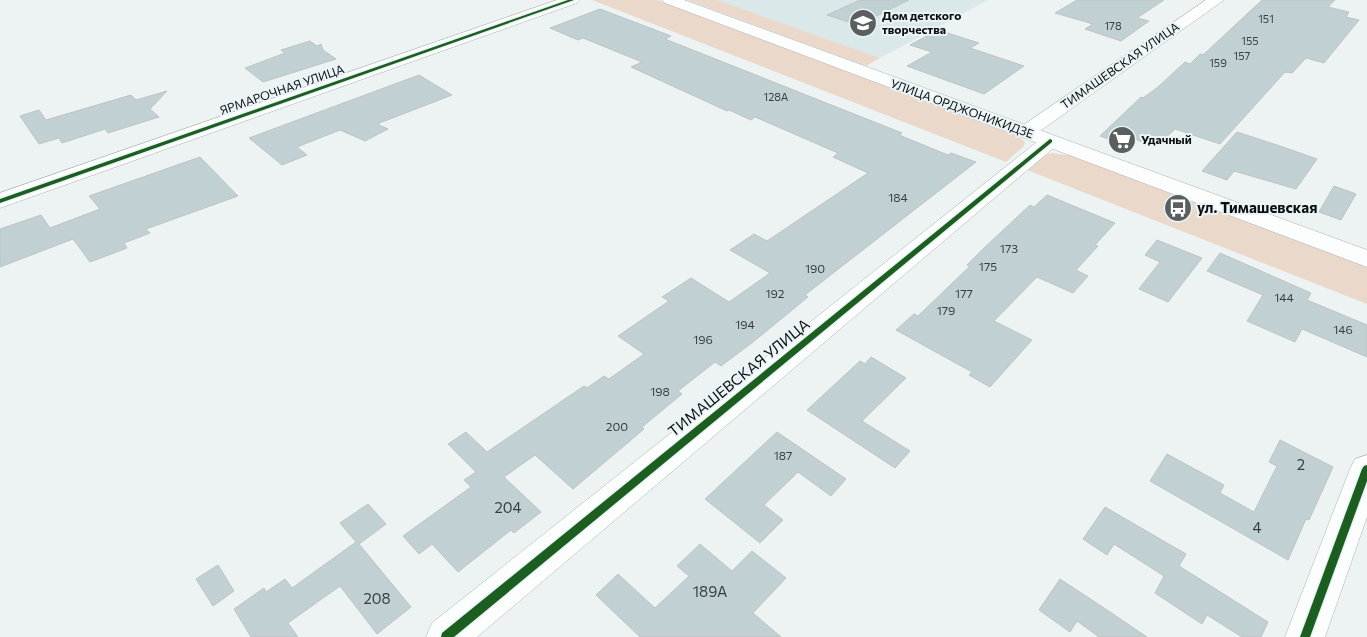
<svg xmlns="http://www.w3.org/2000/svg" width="1367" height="637" font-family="Commissioner,sans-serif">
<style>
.built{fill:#dae8e9}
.green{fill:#ead8ca}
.building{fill:#c0d0d3;stroke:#bfc3c4}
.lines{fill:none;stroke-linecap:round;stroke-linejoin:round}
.minor-casing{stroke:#adb1b1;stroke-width:1}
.major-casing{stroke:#adb1b1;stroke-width:1}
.minor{fill:#fcfdfd;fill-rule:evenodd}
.major{fill:#fcfdfd;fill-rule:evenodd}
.cycleway-casing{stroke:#eaf4f6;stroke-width:3}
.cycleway{fill:#1b5e20;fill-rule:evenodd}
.labels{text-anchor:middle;stroke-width:4;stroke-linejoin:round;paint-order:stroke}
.far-number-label{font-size:11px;fill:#393f41}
.far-poi-label{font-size:12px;font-weight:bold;fill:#0c0f10;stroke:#eaf4f6;text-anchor:start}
.far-street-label{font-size:12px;fill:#0c0f10;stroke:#eaf4f6}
.number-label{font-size:12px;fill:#393f41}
.poi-label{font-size:15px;font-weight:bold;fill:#0c0f10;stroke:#eaf4f6;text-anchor:start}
.street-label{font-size:15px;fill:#0c0f10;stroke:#eaf4f6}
.near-number-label{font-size:15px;fill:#393f41}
</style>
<rect width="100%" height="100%" fill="#edf2f3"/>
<path class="built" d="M717,0H988L880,58Z"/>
<g class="green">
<path d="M592,0H657L1012,132L1025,142L1024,146L1006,162Z"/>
<path d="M687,0H717L880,58L866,66Z"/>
<path d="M1051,153L1074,156L1367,267V304L1027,170L1046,155Z"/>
</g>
<g class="building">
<path d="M860,0H909L858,25L827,15Z"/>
<path d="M1077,0H1164L1137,18L1149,21L1121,41L1085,29L1093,24L1055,13Z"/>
<path d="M1262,0H1335L1328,7L1349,12L1346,17L1359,20L1324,63L1306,58L1292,73L1285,72L1220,144L1175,129L1161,142L1152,139L1147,144L1135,139L1128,146L1100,136L1141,97L1143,98L1158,87L1185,62L1190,64L1200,54L1203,55Z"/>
<path d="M600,9L671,36L665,39L902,133L899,135L948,155L951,153L976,162L805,295L808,297L753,342L721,366L715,362L678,391L682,394L642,427L644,429L573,489L535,455L504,477L541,512L514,533L511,530L458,572L432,544L419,554L403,536L471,487L464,480L476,472L448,444L466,432L487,452L584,386L587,388L604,376L609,379L644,354L618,336L669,301L662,297L691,278L729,302L770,273L730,250L754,234L767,241L868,173L833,157L838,153L755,117L751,120L729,110L727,111L631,67L642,62L583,38L578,40L550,28Z"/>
<path d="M938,30L979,43L970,48L1024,66L984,94L907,66L932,52L910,45Z"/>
<path d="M310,41L317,46L321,44L323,50L336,59L263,82L245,68L285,53L281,50Z"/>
<path d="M419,75L452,95L377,124L388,129L365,141L340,130L297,147L307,155L282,165L249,138Z"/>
<path d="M167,91L150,109L159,117L108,133L105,129L62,143L59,138L39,144L20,116L39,110L46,120L131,95L136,100Z"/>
<path d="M1237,132L1283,147L1317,159L1296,189L1234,171L1227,180L1202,171Z"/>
<path d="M200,157L238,196L146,229L150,233L124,243L127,248L90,262L73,239L0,267V229L41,215L50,228L100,209L89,196Z"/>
<path d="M1334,186L1356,194L1341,220L1319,212Z"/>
<path d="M1047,195L1115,223L1095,245L1098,246L1076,270L1088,276L1073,293L1037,277L994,321L1032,340L990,387L969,375L972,372L896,330L914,314L918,316L970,266L967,265L985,247L1030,205L1034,207Z"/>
<path d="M1157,240L1202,258L1168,302L1139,289L1160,262L1145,255Z"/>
<path d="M1220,253L1311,293L1307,300L1367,325V357L1302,329L1295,342L1247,321L1263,295L1207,271Z"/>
<path d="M871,357L906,378L862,421L910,451L895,468L807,410L860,361L865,364Z"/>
<path d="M777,432L846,479L831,496L798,472L764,505L783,520L760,543L705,499Z"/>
<path d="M1280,440L1333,467L1309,520L1306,519L1288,560L1150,481L1167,454L1224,485L1220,493L1254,512L1277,466L1269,462Z"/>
<path d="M368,504L386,524L359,544L411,607L377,634L340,586L288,623L298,637H251L234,609L264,588L266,592L285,579L292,588L356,542L340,523Z"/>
<path d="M1105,507L1186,554L1179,566L1268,622L1261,637H1242L1207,615L1202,624L1155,593L1164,576L1114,544L1107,555L1083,539Z"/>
<path d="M700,544L732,571L752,551L786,578L753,613L781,637H640L596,595L618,574L655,608L689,576L677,566Z"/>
<path d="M218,565L234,591L213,606L196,579Z"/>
<path d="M1060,579L1104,608L1147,637H1099L1077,621L1070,632L1039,610Z"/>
</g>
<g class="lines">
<g class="minor-casing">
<g id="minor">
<path d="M557,0H580L577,3L0,208V193Z"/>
<path d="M1206,0H1224L1033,136L1026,138L1019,136L1016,132L1019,128Z"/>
<path d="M1050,135L1057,137L1060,141L1057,145L477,637H426L432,623L1043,137Z"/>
<path d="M1367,455V517L1325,637H1285L1350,469L1355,459Z"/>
</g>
</g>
<g class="major-casing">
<path id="major" d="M662,0H684L1367,250V267L665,3Z"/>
</g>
<use href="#minor" class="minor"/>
<use href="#major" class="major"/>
<g class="cycleway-casing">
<g id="cycleway">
<path d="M568,0H574L0,203V199Z"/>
<path d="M1050,139L1052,140V142L454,637H441L442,633Z"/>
<path d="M1367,465V481L1310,637H1300L1362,469L1364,466Z"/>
</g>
</g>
<use href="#cycleway" class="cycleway"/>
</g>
<defs>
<g id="school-disc" transform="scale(1.4375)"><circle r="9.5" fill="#5b5e5f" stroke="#eaf4f6"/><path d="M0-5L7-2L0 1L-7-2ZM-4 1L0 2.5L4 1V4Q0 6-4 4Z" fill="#fff"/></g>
<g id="supermarket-disc" transform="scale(1.4375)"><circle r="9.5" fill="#5b5e5f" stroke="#eaf4f6"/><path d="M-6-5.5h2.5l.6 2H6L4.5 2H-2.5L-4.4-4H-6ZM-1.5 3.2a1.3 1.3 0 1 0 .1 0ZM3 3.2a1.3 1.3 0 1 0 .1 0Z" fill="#fff"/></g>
<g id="bus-disc" transform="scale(1.4375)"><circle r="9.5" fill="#5b5e5f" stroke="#eaf4f6"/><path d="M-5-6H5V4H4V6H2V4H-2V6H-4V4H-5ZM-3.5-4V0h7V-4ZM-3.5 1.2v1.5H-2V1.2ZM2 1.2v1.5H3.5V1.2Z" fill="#fff"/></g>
</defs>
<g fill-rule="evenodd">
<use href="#school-disc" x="863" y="23"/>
<use href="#supermarket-disc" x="1122" y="140"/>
<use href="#bus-disc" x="1178" y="208"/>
</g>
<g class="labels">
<g class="far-number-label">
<text x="1266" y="23">151</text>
<text x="1113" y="30">178</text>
<text x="1250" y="45">155</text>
<text x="1242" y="60">157</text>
<text x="1218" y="67">159</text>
<text x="776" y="101">128А</text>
</g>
<g class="far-poi-label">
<text x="882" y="20">Дом детского<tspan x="882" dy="14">творчества</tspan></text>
<text x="1141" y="144">Удачный</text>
</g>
<g class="far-street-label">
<text transform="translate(1120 66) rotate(-35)" y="4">ТИМАШЕВСКАЯ УЛИЦА</text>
<text transform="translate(282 90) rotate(-19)" y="4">ЯРМАРОЧНАЯ УЛИЦА</text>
<text transform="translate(962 109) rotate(20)" y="4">УЛИЦА ОРДЖОНИКИДЗЕ</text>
</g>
<g class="number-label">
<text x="898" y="202">184</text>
<text x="1009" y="253">173</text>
<text x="988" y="271">175</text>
<text x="815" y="273">190</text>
<text x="775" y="298">192</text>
<text x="964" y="298">177</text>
<text x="1284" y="302">144</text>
<text x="946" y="315">179</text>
<text x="745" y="329">194</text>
<text x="1343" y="334">146</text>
<text x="703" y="344">196</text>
<text x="660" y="396">198</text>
<text x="617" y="431">200</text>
<text x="783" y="460">187</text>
</g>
<g class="poi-label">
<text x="1197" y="213">ул. Тимашевская</text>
</g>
<g class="street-label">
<text transform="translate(739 378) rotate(-39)" y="5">ТИМАШЕВСКАЯ УЛИЦА</text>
</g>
<g class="near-number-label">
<text x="1301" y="470">2</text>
<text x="508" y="513">204</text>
<text x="1257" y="533">4</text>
<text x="710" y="597">189А</text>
<text x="377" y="604">208</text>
</g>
</g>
</svg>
